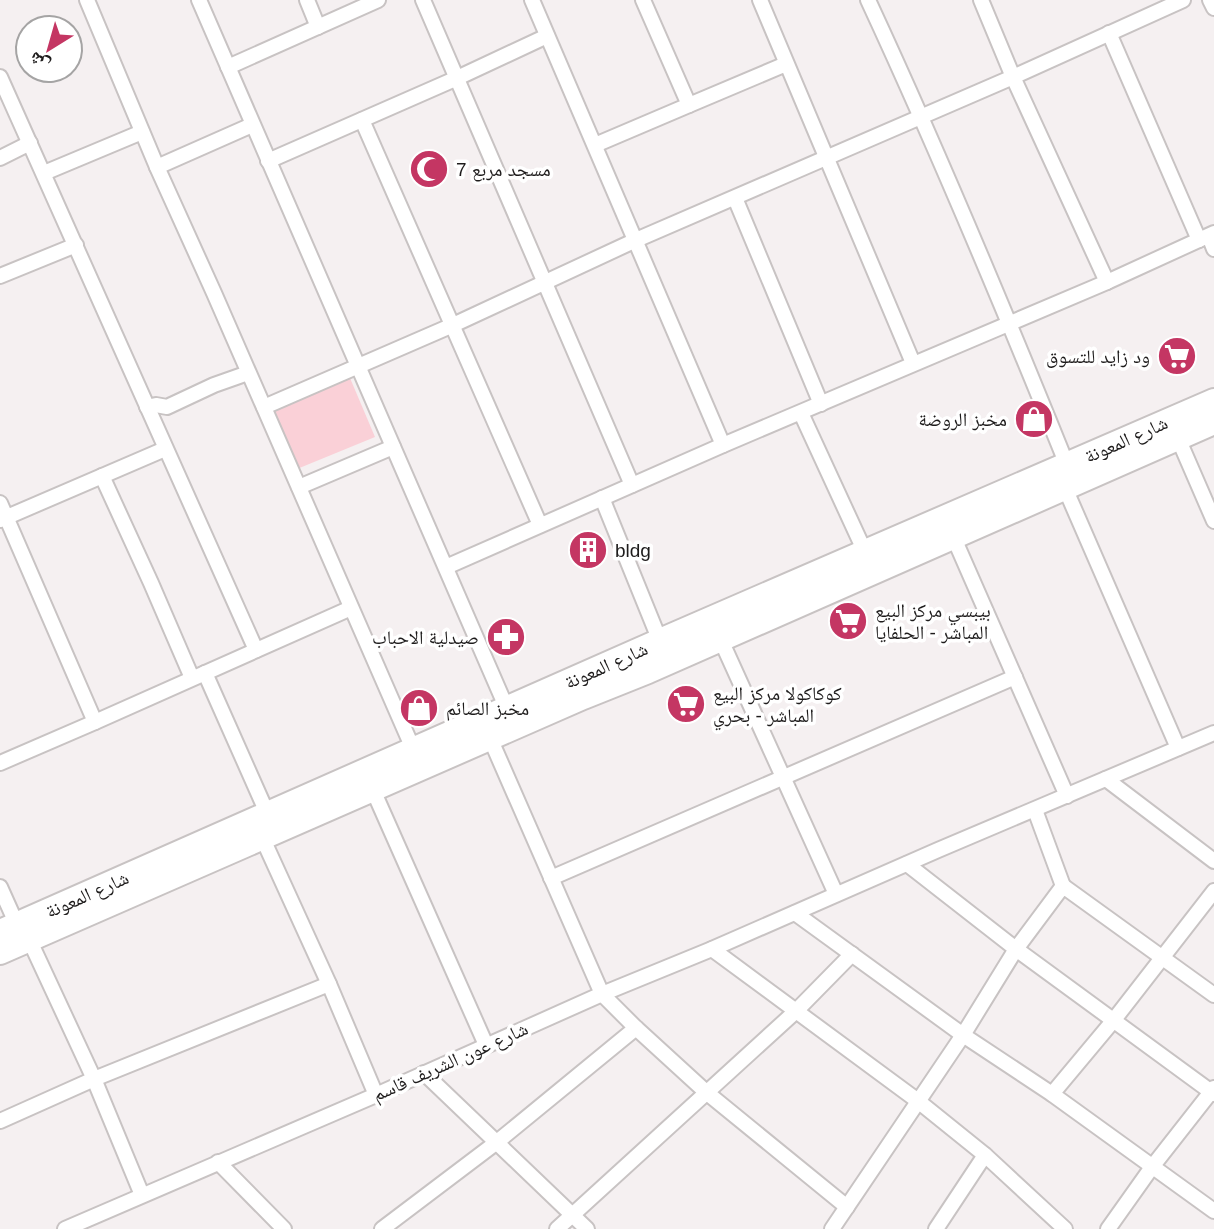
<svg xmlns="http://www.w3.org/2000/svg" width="1214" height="1229" font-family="Arial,'Noto Naskh Arabic',sans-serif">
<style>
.green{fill:#fad0d7}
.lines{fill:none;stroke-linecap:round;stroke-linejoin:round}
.minor-casing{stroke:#c8c3c3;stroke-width:18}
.trunk-casing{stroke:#c8c3c3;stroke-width:28}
.minor{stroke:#fff;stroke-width:14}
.trunk{stroke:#fff;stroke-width:24}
.labels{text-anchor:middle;stroke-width:7;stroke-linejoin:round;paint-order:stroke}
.poi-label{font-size:19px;fill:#1e1c1c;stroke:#fff;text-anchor:start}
.street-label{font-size:19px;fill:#1e1c1c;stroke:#fff}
</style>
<rect width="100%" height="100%" fill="#f5f0f1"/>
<path class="green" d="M350,378L375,437L297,469L272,411Z"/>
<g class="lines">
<g class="minor-casing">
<g id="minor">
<path d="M87,0L157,167L214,293L414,751"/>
<path d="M199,0L507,709"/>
<path d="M307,0L318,27"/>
<path d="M423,0L632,485"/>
<path d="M532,0L723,445"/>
<path d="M760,0L913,363"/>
<path d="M868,0C939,153 1004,309 1067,465"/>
<path d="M981,0L1013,77L1107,282"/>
<path d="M1210,0L1214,8"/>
<path d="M1109,33L1199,240"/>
<path d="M228,67L378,0"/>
<path d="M0,77L256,650"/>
<path d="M689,105L786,64"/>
<path d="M362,120L540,525"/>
<path d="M595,145L689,105L643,0"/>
<path d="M0,158L30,143"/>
<path d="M268,161L455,79L547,36"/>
<path d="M157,167L252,125"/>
<path d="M44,173L142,132"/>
<path d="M735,198L821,404"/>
<path d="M1209,236L1214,249"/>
<path d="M0,276L76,245"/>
<path d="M147,407L156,405L167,407L214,385L248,373"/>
<path d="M264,407L453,325L636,240L1013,77L1183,0"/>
<path d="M801,413L865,552"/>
<path d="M1178,438L1214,521"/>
<path d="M102,476L151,583L192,678"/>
<path d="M299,487L393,447"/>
<path d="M1065,488L1178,748"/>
<path d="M602,498L660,641"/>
<path d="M0,503L95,722"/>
<path d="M0,520L165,449"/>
<path d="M953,536L1067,796"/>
<path d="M446,567L723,445L1107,282L1214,233"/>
<path d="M720,638L836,894"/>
<path d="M205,673L268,815"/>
<path d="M490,738L602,994L636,1028L706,1092L847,1207"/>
<path d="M0,763L95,722L351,608"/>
<path d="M1106,779L1214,861"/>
<path d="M373,790L486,1045"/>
<path d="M1035,810L1063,886"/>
<path d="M262,837L329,984L376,1095"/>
<path d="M907,864L1016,949L1214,1094"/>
<path d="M551,878L1015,677"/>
<path d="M0,887L17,925"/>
<path d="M795,913L963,1035L1052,1094L1214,1211"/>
<path d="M29,939L94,1079L142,1195"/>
<path d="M712,949L918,1101L985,1155L1065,1229"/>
<path d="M424,1073L587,1229"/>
<path d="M1052,1094L1113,1021L1214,891"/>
<path d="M0,1121L94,1079L329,984"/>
<path d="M218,1162L284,1229"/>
<path d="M65,1229L376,1095L602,994L712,949L938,850L1214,733"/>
<path d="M382,1229L497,1142L636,1028"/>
<path d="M557,1229L796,1011L852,954"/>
<path d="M832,1229L963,1035L1016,949L1063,886L1214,995"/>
<path d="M936,1229L985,1155"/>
<path d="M1108,1229L1152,1167L1214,1088"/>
</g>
</g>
<g class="trunk-casing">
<g id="trunk">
<path d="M0,932L660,641L1214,401"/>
<path d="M0,952L583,697L648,671L1214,422"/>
</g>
</g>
<use href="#minor" class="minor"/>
<use href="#trunk" class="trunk"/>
</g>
<defs>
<g id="mosque-disc" transform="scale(2.0125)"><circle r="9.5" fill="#c43663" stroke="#fff"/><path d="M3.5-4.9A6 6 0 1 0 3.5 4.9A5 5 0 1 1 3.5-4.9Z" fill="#fff"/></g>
<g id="supermarket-disc" transform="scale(2.0125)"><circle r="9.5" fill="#c43663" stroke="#fff"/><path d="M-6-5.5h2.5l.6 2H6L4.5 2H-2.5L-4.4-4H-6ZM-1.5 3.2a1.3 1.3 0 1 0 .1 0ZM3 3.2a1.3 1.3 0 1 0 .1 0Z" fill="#fff"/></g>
<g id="shop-disc" transform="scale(2.0125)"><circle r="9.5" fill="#c43663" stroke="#fff"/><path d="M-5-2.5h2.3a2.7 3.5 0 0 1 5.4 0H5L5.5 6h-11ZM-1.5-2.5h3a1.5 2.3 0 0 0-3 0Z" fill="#fff"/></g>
<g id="building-disc" transform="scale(2.0125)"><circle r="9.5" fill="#c43663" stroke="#fff"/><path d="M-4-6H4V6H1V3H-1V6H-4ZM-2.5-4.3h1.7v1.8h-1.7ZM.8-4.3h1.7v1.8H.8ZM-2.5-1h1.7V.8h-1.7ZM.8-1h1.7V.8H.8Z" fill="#fff"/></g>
<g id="pharmacy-disc" transform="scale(2.0125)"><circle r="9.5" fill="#c43663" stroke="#fff"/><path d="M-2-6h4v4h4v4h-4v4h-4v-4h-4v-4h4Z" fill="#fff"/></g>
</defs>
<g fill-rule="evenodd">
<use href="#mosque-disc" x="429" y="169"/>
<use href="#supermarket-disc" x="1177" y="356"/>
<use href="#shop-disc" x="1034" y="419"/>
<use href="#building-disc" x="588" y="550"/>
<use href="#supermarket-disc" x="848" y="621"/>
<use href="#pharmacy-disc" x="506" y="637"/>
<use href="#supermarket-disc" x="686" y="704"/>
<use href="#shop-disc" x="419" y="708"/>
</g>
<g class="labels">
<g class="poi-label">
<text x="456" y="176">مسجد مربع 7</text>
<text x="1150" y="363" text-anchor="end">ود زايد للتسوق</text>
<text x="1007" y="426" text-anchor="end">مخبز الروضة</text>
<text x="615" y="557">bldg</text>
<text x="875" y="617">بيبسي مركز البيع<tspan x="875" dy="22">المباشر - الحلفايا</tspan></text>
<text x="479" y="644" text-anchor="end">صيدلية الاحباب</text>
<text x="713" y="700">كوكاكولا مركز البيع<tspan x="713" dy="22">المباشر - بحري</tspan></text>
<text x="446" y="715">مخبز الصائم</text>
</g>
<g class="street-label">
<text transform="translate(1126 439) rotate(-24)" y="7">شارع المعونة</text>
<text transform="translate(606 665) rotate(-24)" y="7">شارع المعونة</text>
<text transform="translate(87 894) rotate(-24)" y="7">شارع المعونة</text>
<text transform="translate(450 1061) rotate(-24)" y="7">شارع عون الشريف قاسم</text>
</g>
</g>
<g transform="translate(49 49) rotate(217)"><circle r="33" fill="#ffffff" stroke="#a5a4a4" stroke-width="2"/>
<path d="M0-5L12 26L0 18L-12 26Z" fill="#c43663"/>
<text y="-10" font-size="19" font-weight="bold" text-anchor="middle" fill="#1e1c1c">ش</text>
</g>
</svg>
